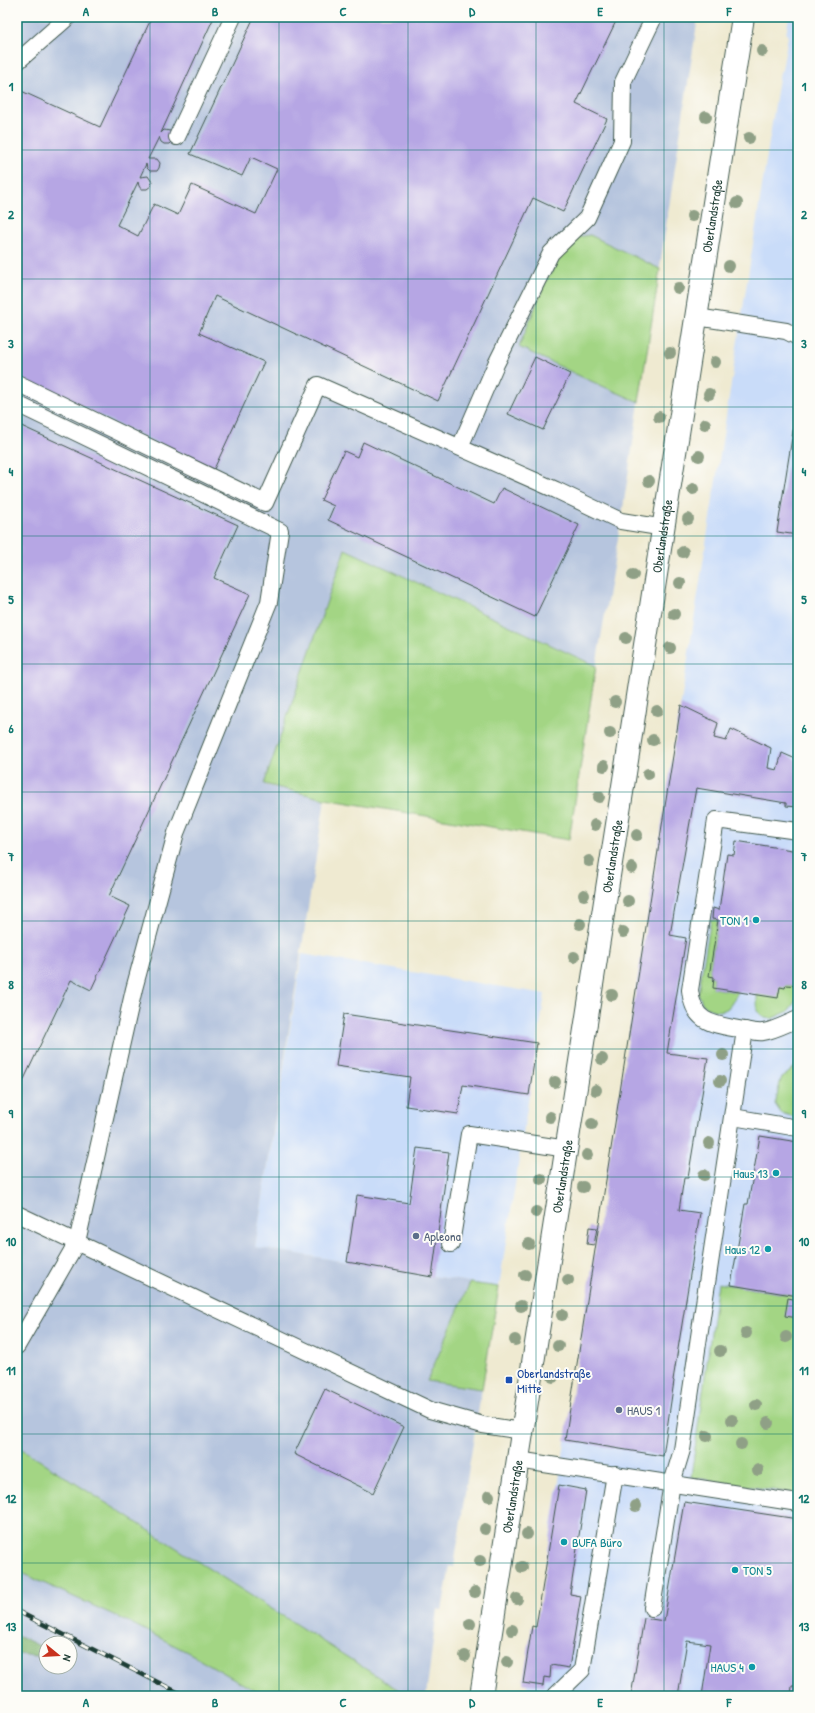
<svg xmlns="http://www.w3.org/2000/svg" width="815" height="1713" font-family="'Patrick Hand',sans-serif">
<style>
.built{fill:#c9dcf9}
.industrial{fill:#b6c5de}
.green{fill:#a3d584;stroke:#61895c}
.forest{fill:#82b672;stroke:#507a53}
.building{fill:#b6a6e4}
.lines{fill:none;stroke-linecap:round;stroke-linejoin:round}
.service-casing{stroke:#3e574c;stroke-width:18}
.tertiary-casing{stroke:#3e574c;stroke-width:24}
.service{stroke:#fff;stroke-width:16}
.tertiary{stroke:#fff;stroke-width:22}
.rail-casing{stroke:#1f3d34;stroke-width:4.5}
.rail{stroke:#fdfcf7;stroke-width:3;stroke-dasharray:9;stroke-linecap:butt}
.tree{fill:#8fa086}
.grid{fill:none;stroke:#0f766e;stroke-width:1;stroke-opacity:0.55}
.culture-dot{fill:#0f9aa8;stroke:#fdfcf7;stroke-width:1.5}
.service-dot{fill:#5c6f8a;stroke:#fdfcf7;stroke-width:1.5}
.transit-dot{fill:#1a4fb4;stroke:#fdfcf7;stroke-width:1.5}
.labels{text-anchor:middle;stroke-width:4;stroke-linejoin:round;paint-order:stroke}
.street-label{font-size:13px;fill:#1f3d34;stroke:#fdfcf7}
.culture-label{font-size:13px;fill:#0d838f;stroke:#fdfcf7;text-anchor:end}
.service-label{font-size:13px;fill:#4e5e75;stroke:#fdfcf7;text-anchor:start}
.transit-label{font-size:13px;fill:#164399;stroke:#fdfcf7;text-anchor:start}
.neatline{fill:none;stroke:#0f766e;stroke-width:1.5}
.grid-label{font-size:13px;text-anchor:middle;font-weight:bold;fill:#0f766e}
</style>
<rect width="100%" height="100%" fill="#fdfcf7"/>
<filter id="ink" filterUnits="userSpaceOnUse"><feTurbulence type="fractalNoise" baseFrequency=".025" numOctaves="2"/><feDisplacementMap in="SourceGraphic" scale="8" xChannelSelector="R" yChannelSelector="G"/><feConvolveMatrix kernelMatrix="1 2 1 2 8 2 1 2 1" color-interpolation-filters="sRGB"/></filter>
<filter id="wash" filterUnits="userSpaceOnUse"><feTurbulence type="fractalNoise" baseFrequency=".012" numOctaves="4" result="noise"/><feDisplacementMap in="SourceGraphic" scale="16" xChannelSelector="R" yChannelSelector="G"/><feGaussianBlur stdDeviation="0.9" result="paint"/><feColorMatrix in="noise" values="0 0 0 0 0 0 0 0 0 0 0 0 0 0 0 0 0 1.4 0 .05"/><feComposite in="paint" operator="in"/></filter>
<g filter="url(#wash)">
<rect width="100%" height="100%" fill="#efead1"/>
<g class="built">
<path d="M789,17H798V1696H526L528,1684L523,1683L532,1626L536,1627L780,72L782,70L788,36L786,34Z"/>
<path d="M302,954L545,994L499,1287L255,1247Z"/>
</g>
<path class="industrial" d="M17,17H698L621,521L596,666L345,549L265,785L325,799L255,1247L499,1287L469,1467L454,1567L450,1566L442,1610L437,1609L426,1696H17V1654L46,1657V1667H70V1643H46V1649L17,1635Z"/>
<g class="green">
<path d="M590,235L660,269L639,402L584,378L519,347L546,281L572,238Z"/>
<path d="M345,549L596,666L569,840L325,799L264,784Z"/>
<path d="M711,919L718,920L709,976L714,977L713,988L738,992C735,997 732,1004 728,1008C721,1014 707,1010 702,1003C701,1000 700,997 698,994Z"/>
<path d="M786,985L798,986V997L789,1011L771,1019L765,1018L757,1011V994Z"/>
<path d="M798,1046V1095L795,1117L781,1113L775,1104L781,1079L795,1067Z"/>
<path d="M470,1283L499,1287L482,1389L427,1381Z"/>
<path d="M718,1283L798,1296V1494L691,1477Z"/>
<path d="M17,1446L408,1696H264L193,1655L127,1621L17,1571Z"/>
</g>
<path class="forest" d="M17,1635L46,1649V1657L17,1654Z"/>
<g id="blocks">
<g class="building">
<path d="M152,17H214L161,133L164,130L170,131L172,133L173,140L169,144H164L161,142L159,137L148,159H157L160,163L159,168L157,171H150L147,168L146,164L140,177L148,176L152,182L151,186L147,189H141L139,186L138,182L117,225L138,236L154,204L178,215L192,185L256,214L277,169L251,157L242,176L190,154L254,17H618L576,104L607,119L563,212L533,198L438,401L215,296L199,333L264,362L214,469L17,376V89L100,127Z"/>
<path d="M535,357L570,374L543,430L508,414Z"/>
<path d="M797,406H798V535L777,532Z"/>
<path d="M17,424L238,525L214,578L250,594L109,896L130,906L91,990L71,980L17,1094Z"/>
<path d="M363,442L494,504L502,488L579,525L535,617L328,520L334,506L321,500L344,451L357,457Z"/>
<path d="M681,705L718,723L714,738L726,741L731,729L771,748L768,768L777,770L782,753L798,760V807L786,806V803L696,788L670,935L686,938L667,1053L708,1058L688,1178H684L679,1210L700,1213L673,1380L674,1381L663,1456L565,1440Z"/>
<path d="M736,841L798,851V986L786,985L785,988L780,987L778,998L713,988L714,977L709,976L718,920L712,919L713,908L719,910L727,854L734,855Z"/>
<path d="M344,1014L537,1043L529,1095L463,1085L458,1114L406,1106L410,1077L336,1066Z"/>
<path d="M760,1136L798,1142V1296L731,1285L745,1204H748Z"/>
<path d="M417,1148L449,1152L432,1277L347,1262L357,1195L409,1203Z"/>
<path d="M589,1227L597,1228L594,1245L587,1244Z"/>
<path d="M788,1298L798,1300V1318L785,1316Z"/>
<path d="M325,1389L404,1427L373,1493L294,1454Z"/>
<path d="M559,1485L586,1490L570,1594L581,1596L569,1668L551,1665L550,1678L544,1677L543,1686L523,1683L532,1626L536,1627Z"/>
<path d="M684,1502L798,1519V1676L797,1686H792L791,1696H702L710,1644L687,1641L678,1696H631L644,1618L664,1621Z"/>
</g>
</g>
</g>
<g filter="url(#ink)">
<use href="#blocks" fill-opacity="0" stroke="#3e574c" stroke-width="1"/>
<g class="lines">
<g class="service-casing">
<g id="service">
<path d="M17,62L68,17"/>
<path d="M177,137L233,17"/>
<path d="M697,317L786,331L798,337"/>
<path d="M17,383L265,503L318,385L556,490L621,521L665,528"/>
<path d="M17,404L280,531L269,602L176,833L134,989L77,1242L17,1346"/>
<path d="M460,447L496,364L551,253L587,218L622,141L623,82L654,17"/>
<path d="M798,831L716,820L690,990C693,1022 711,1024 738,1029C745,1030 756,1033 763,1032C773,1031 788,1023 798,1019"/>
<path d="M733,1117L798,1128"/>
<path d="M17,1214L430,1410L483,1425L522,1431"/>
<path d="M451,1244L469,1134L567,1149"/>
<path d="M518,1460L798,1503"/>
<path d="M652,1608L672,1483L682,1450L745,1030"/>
<path d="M555,1696L582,1670L615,1474"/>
</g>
</g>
<g class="tertiary-casing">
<g id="tertiary">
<path id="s1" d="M481,1696L743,17"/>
</g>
</g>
<use href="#service" class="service"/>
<use href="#tertiary" class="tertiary"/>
<g class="rail-casing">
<path id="rail" d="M17,1611L185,1696"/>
</g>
<use href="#rail" class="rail"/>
</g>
<g class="tree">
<circle cx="762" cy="51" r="6"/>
<circle cx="706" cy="117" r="6"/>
<circle cx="749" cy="138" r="6"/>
<circle cx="737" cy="203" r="6"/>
<circle cx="692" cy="216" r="6"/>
<circle cx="729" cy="266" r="6"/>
<circle cx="678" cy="288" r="6"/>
<circle cx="670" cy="353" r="6"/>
<circle cx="715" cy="362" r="6"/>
<circle cx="709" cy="394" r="6"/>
<circle cx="659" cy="417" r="6"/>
<circle cx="705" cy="424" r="6"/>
<circle cx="699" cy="456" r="6"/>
<circle cx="649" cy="481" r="6"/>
<circle cx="693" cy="489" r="6"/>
<circle cx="688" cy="519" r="6"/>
<circle cx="683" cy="552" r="6"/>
<circle cx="633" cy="575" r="6"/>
<circle cx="680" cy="583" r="6"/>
<circle cx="674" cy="614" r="6"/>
<circle cx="626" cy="638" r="6"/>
<circle cx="670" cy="648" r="6"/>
<circle cx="615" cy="702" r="6"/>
<circle cx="657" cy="711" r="6"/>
<circle cx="610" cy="733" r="6"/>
<circle cx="653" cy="740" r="6"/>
<circle cx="604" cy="766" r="6"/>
<circle cx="648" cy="774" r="6"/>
<circle cx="599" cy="797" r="6"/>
<circle cx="595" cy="825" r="6"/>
<circle cx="637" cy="835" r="6"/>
<circle cx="589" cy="861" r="6"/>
<circle cx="632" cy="868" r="6"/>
<circle cx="584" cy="895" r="6"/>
<circle cx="628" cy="901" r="6"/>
<circle cx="580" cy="924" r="6"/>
<circle cx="623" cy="932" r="6"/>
<circle cx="574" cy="957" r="6"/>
<circle cx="612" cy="995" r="6"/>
<circle cx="723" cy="1055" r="6"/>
<circle cx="602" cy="1059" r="6"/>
<circle cx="720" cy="1081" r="6"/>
<circle cx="555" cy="1082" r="6"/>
<circle cx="596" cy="1090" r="6"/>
<circle cx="550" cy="1117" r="6"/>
<circle cx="592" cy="1124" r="6"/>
<circle cx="709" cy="1143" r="6"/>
<circle cx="587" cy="1155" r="6"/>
<circle cx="704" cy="1175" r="6"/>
<circle cx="541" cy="1179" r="6"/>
<circle cx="583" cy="1187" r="6"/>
<circle cx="536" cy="1212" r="6"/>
<circle cx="529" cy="1244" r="6"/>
<circle cx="525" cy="1275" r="6"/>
<circle cx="568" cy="1280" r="6"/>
<circle cx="521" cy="1306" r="6"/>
<circle cx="562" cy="1315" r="6"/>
<circle cx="746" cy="1333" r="6"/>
<circle cx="786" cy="1337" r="6"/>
<circle cx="515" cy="1340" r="6"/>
<circle cx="558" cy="1346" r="6"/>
<circle cx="720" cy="1351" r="6"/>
<circle cx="553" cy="1377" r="6"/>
<circle cx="756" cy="1405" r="6"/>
<circle cx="732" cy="1420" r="6"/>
<circle cx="768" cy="1423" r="6"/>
<circle cx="707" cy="1436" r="6"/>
<circle cx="741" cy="1444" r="6"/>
<circle cx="758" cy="1470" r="6"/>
<circle cx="489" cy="1496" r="6"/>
<circle cx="636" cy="1506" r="6"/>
<circle cx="485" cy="1529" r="6"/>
<circle cx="527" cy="1534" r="6"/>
<circle cx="480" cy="1561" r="6"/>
<circle cx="522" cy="1567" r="6"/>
<circle cx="475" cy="1592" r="6"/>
<circle cx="517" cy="1599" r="6"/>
<circle cx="470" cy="1624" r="6"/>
<circle cx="512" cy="1630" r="6"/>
<circle cx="465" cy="1656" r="6"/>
<circle cx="507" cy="1662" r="6"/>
</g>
</g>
<path class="grid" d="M150,17V1696M279,17V1696M408,17V1696M536,17V1696M664,17V1696M17,150H798M17,279H798M17,407H798M17,536H798M17,664H798M17,792H798M17,921H798M17,1049H798M17,1177H798M17,1306H798M17,1434H798M17,1563H798"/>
<g class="culture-dot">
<circle cx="756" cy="920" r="4"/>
<circle cx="776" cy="1173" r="4"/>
<circle cx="768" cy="1249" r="4"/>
<circle cx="564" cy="1542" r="4"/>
<circle cx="735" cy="1570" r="4"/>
<circle cx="752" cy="1667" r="4"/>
</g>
<g class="service-dot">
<circle cx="416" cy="1236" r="4"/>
<circle cx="619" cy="1410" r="4"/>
</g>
<rect class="transit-dot" x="505" y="1376" width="8" height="8" rx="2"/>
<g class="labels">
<g class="street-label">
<text dy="5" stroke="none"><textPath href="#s1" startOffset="1498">Oberlandstraße</textPath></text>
<text dy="5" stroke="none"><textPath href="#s1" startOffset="1174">Oberlandstraße</textPath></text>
<text dy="5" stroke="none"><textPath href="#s1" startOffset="850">Oberlandstraße</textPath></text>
<text dy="5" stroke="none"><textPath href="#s1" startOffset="526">Oberlandstraße</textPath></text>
<text dy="5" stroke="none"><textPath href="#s1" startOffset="202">Oberlandstraße</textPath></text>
</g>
<g class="culture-label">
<text x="748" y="925">TON 1</text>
<text x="768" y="1178">Haus 13</text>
<text x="760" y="1254">Haus 12</text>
<text x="572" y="1547" text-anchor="start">BUFA Büro</text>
<text x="743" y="1575" text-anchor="start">TON 5</text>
<text x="744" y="1672">HAUS 4</text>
</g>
<g class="service-label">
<text x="424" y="1241">Apleona</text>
<text x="627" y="1415">HAUS 1</text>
</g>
<g class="transit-label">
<text x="517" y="1378">Oberlandstraße<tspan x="517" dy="15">Mitte</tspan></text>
</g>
</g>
<rect width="815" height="1713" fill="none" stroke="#fdfcf7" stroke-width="44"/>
<g transform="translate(58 1655) rotate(108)"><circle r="19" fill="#fdfcf7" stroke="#a4b0a9"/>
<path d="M0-3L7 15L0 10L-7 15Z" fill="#c8321e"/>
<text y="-6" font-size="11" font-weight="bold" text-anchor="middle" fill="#1f3d34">N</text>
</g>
<rect x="22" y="22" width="771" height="1669" class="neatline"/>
<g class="grid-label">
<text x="86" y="16">A</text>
<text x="215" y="16">B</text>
<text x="343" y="16">C</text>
<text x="472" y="16">D</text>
<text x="600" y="16">E</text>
<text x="729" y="16">F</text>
<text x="11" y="91">1</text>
<text x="804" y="91">1</text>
<text x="11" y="219">2</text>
<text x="804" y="219">2</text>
<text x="11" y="348">3</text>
<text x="804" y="348">3</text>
<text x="11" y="476">4</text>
<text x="804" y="476">4</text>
<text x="11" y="604">5</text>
<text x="804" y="604">5</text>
<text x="11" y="733">6</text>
<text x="804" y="733">6</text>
<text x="11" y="861">7</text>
<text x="804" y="861">7</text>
<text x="11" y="989">8</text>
<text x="804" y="989">8</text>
<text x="11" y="1118">9</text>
<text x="804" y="1118">9</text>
<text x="11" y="1246">10</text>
<text x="804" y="1246">10</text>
<text x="11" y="1375">11</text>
<text x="804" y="1375">11</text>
<text x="11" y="1503">12</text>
<text x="804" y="1503">12</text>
<text x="11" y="1631">13</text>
<text x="804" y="1631">13</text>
<text x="86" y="1707">A</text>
<text x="215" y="1707">B</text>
<text x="343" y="1707">C</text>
<text x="472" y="1707">D</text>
<text x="600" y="1707">E</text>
<text x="729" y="1707">F</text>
</g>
</svg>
